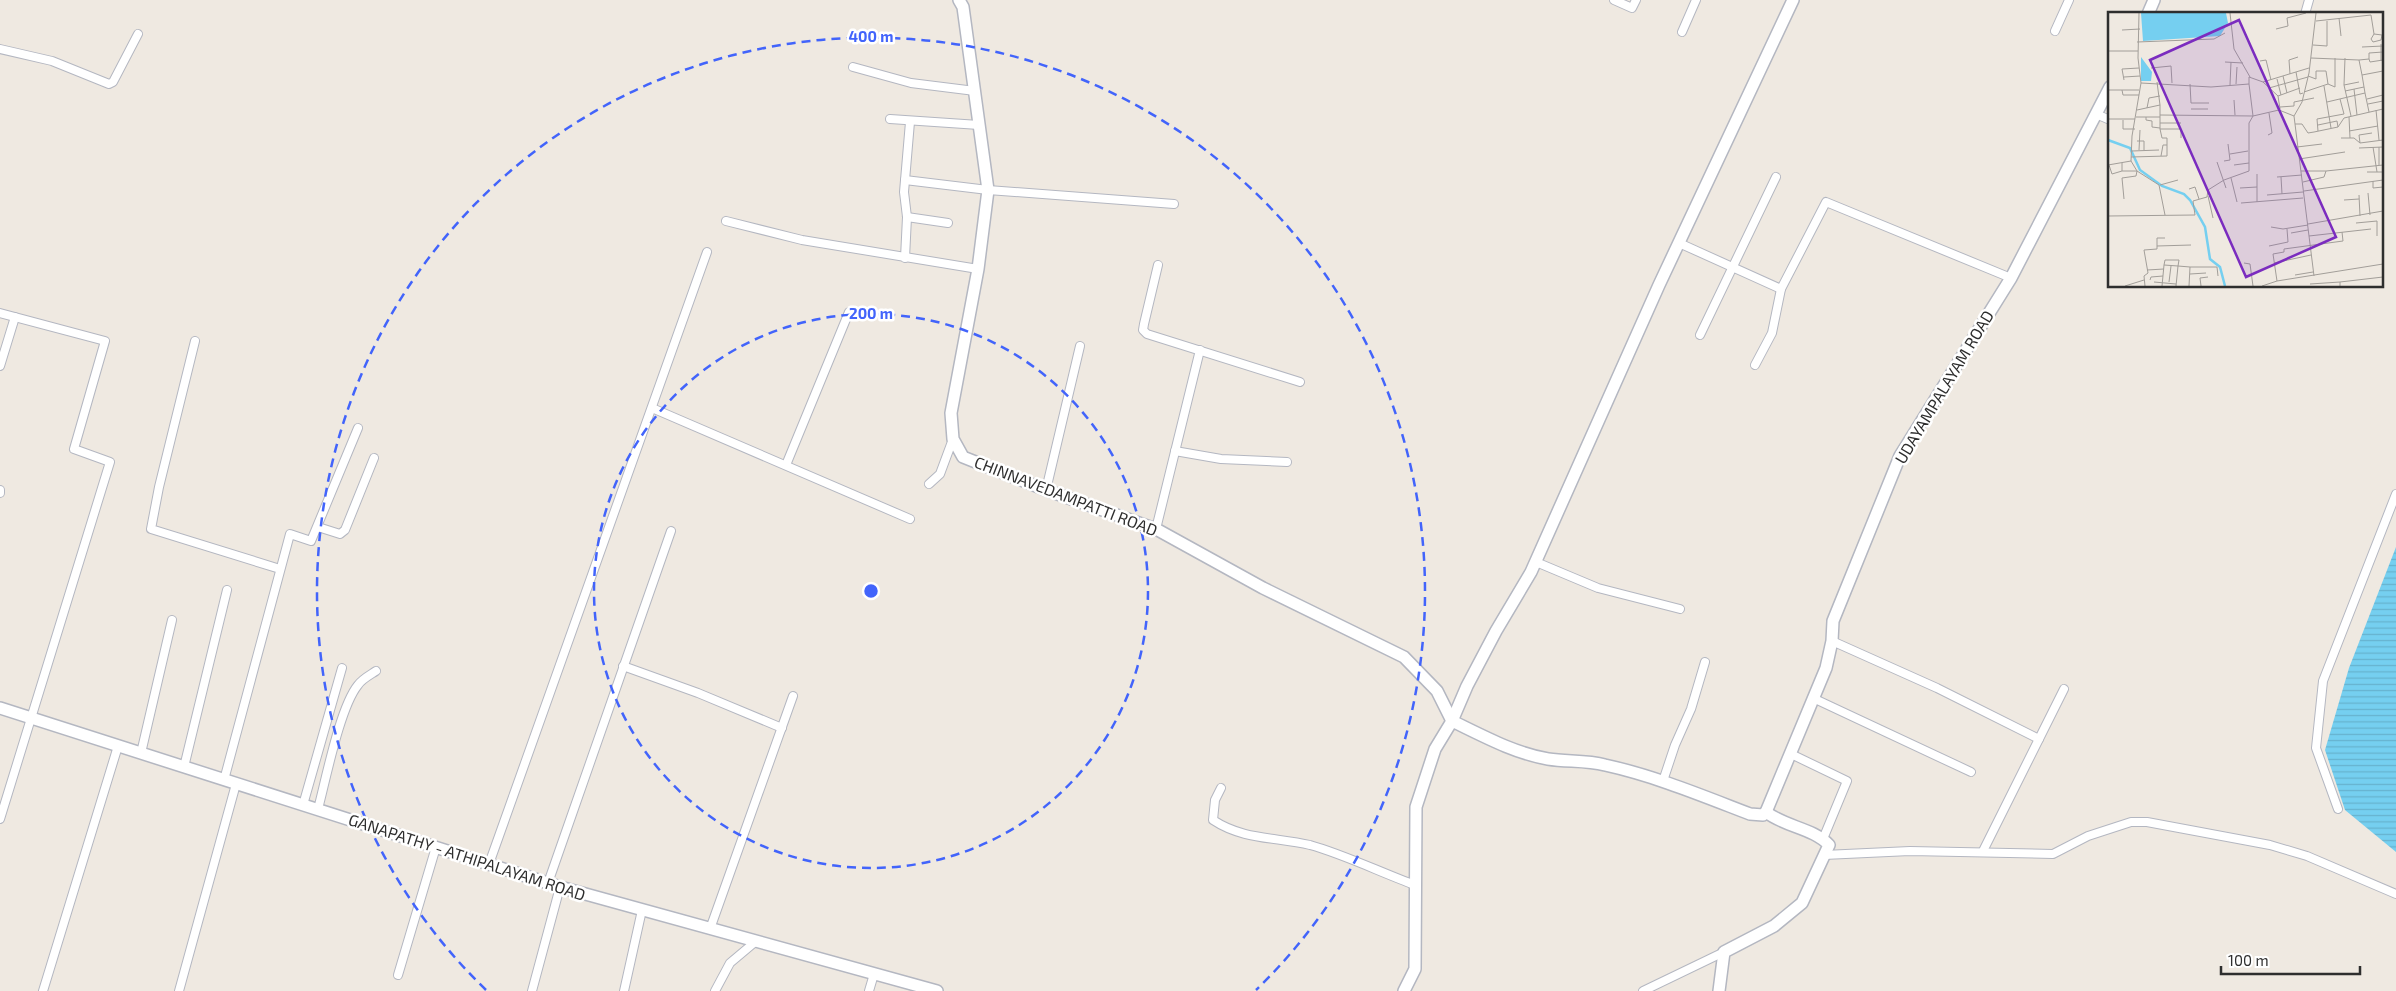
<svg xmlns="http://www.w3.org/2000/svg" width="2396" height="991" font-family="'Exo 2',sans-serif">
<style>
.water{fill:url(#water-rules)}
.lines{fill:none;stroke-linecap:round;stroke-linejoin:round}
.street-casing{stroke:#b4b7c1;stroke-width:10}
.secondary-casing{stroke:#b4b7c1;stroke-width:14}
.street{stroke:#fff;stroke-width:8}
.secondary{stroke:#fff;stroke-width:11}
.ring{fill:none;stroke:#4264fb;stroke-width:2.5;stroke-dasharray:9 6}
.labels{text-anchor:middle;stroke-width:5;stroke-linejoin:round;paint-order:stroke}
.street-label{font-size:16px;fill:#2e2e2e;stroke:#fff}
.inset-river{fill:none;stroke:#75cff0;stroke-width:2.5}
.inset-road{fill:none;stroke:#a29e99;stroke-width:1}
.view{fill:#7b2cbf;fill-opacity:0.15;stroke:#7b2cbf;stroke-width:2.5}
.inset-edge{fill:none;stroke:#2e2e2e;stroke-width:2.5}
.centre{fill:#4264fb;stroke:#fff;stroke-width:2.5}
.ring-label{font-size:15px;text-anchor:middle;font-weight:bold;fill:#4264fb;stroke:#fff;stroke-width:5;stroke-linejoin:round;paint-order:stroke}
</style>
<defs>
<pattern id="water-rules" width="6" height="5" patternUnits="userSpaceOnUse" patternTransform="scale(1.25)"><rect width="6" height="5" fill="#75cff0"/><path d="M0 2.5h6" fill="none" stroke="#66b2ce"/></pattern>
</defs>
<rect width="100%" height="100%" fill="#efe9e1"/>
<path class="water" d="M2396,547V852L2345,810L2325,750L2349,668Z"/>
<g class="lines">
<g class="street-casing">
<g id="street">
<path d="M1614,0L1632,8L1636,0"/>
<path d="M2305,14L2309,0"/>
<path d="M2055,31L2069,0"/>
<path d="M1682,32L1696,0"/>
<path d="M0,49L52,61L109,84L113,82L138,34"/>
<path d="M853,67L911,83L975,91"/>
<path d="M2096,114L2110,120"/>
<path d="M890,119L979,125"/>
<path d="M905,180L988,190L1174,204"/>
<path d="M907,217L948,223"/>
<path d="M726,221L802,240L978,269"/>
<path d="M1679,243L1781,289"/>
<path d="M905,258L907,217L904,192L910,122"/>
<path d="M1158,265L1144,324L1143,330L1147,334L1300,382"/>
<path d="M0,313L105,341L74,449L110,462L0,819"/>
<path d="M1700,335L1776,177"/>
<path d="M195,341L159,487L151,529L280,569"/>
<path d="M1755,365L1772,333L1781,289L1826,202L2011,278"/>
<path d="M0,366L15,317"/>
<path d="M652,408L910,519"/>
<path d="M1175,451L1221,459L1287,462"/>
<path d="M786,465L849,312"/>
<path d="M929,484L940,474L953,439"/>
<path d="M0,490V493"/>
<path d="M1046,490L1080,346"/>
<path d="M318,527L340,534L345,530L374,458"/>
<path d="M1156,529L1200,350"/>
<path d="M1536,562L1598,588L1680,609"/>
<path d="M1832,641L1937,688L2039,739"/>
<path d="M623,666L698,693L782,728"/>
<path d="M1815,699L1971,772"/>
<path d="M141,753L172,620"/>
<path d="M1791,754L1847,781L1823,839"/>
<path d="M184,767L227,590"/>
<path d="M224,780L290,534L311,541L358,428"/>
<path d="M1663,781L1675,745L1691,709L1705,662"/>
<path d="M1221,788L1215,800L1213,820C1243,840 1276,837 1310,845C1343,854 1382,873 1415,885"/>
<path d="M303,805L342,668"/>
<path d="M318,809C326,779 340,707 358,685C362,679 370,675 376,671"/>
<path d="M2338,809L2316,748L2323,681L2396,494"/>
<path d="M1983,851L2064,689"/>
<path d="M1824,855L1910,851L2053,854L2088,836L2131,822H2147L2270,845L2307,856L2396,894"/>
<path d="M489,864L707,252"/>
<path d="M548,883L671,531"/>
<path d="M710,929L793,696"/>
<path d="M398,975L436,847"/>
<path d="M43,991L118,746"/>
<path d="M179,991L236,784"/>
<path d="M532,991L560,887"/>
<path d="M624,991L642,910"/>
<path d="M715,991L730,963L755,942"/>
<path d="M869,991L874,974"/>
<path d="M1643,991L1724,952"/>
</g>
</g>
<g class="secondary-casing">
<g id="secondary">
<path d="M959,0L963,7L988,190L978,269L951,413L953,439L963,457L1046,490L1156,529L1263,588L1404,657L1437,691L1452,721"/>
<path d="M2148,14L2154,0"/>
<path d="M0,708L560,887L937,991"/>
<path d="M1452,721L1467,686L1496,631L1531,572L1659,285L1793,0"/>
<path d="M1404,991L1415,969L1416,807L1435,749L1452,721C1483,736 1514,753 1548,759C1567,762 1586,760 1605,765C1655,776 1703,796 1750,814L1763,815L1766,812L1826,668L1832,641L1833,621L1900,456L2011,278L2110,87"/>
<path d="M1719,991L1724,952L1774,926L1802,903L1829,845C1813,828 1785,827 1766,812"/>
</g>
</g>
<use href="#street" class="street"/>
<use href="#secondary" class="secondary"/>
</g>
<g class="ring">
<circle cx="871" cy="591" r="277"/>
<path d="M486 990A554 554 0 1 1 1256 990"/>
</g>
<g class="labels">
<g class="street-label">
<text transform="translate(1944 387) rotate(-59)" y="6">UDAYAMPALAYAM ROAD</text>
<text transform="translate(1066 496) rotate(21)" y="6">CHINNAVEDAMPATTI ROAD</text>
<text transform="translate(467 857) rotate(18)" y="6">GANAPATHY - ATHIPALAYAM ROAD</text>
</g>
</g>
<g transform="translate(2108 12)">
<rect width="275" height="275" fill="#efe9e1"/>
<path d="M33,1H118L120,11L112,24L35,29ZM33,45L44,60L43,69H33Z" fill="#75cff0"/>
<path class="inset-river" d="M0,128L22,136L32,158L54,174L76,182L82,188L97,215L102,247L112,255L117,274"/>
<path class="inset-road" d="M31,1L30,46L33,71M122,1L126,37L142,65M231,6L233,24M208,9L263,3L266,22L263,27L265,30L273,28L274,23L266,22M168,17L180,14L179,6L198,1M14,18L32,17M29,30L106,27L117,21M205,33L219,34V9M254,35L275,34M0,39H30M203,46L251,48L261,47V41L275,40M261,47L262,50L275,48M251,48L254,63L275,59M152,49L158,48L163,68M273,49V32M117,50L135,51M43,56L63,54L64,71M188,60L192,82L195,81M182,62L181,48L190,45M254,63L257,81M175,64L179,81M16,65L32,64M169,67L173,83M16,68L14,57L31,56M155,70L170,84L172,97M82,72L83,91H101M128,72L129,55M141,72V65L155,70L201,56M220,72L227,75V46M122,73L123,50M236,73L237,46M216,74L223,116M161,76L200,65M246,77L249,103M0,78H31M14,78L15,83H31M237,79L256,75M196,80L220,72L218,59H208V67L200,64M170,84L192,76M232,87L236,102M259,87L275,83M126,88L127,103M219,90L257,81L261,100M260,92L275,89M52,93V117H73V126M172,95L186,94V90L206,86M39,96L41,86L52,84M83,97H100M29,98L52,93L49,70M268,98L271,128M243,104L236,73L251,70M28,105H52M38,105V108L44,109V115L52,116M241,105L242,126M0,107H27M15,108V117H27M52,111H73M187,112H194L200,121L206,120L230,115L236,106L275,97M210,113L229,109L230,115M210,119L209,107L236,102M241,119L270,114M160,123L164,121L161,101M233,126H246L252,131M29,129H36V138M252,131L275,128M252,131L251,123L264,121M189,135L214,132M265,135L269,160M271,135V153M251,136L275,135M31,138L32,118M24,139L51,138M122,142L140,139M53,144L55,133H59M23,145L59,144V126H54L52,117M191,147L237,140M23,149L29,159L51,173L57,203M116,149L122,148L120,132M109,150L118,176M14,151V159H29M0,153L23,149L24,124L33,71L103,75L141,72L145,104L171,98L186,104M1,153L4,162L14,159M126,153L141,151M193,159H218M259,160H275M149,162V190M169,165L194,163M173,165L174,182M123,166L129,190M265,169V176L275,175M195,170L216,165L218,159L275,153M52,173L70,168M132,176L149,175M81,177L87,175L91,187M196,179L275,168M260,181L262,203M159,183L195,180M251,183L252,204M100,184L105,206M16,187L14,166L28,164L29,159M236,188L251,187M133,191L195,186M0,204L87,203L85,189L99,185L100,178L116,168L141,159V111L145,104L52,103M248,211L269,209V224M200,212L275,199M163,215L175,217L200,213M183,221L200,218M201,224L263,217M49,234V226H57M161,234L180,230L179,217M136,251L142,252L145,274M166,251L203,243M39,258L56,257M82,262L98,261M187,263L205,260M206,264L186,104L194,90L201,61L208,1M42,268L43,265L55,264M169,269L165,242L176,240V237L235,229L234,220M46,270L68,272M61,270L63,254M232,270L275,265M202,272L232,270V274M17,274L36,268M37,274L36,264L40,261L36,238L49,237V234L83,233M54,274L56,253M68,274L70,254L56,253L57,248H71L70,254L82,255M81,274L82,255H109L110,264M93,274L92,266L100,265M154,274L169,269L275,252"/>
<path class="view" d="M131,8L228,225L138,265L42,48Z"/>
<rect width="275" height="275" class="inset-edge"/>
</g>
<circle cx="871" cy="591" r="8" class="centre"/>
<g class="ring-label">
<text x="871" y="42">400 m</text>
<text x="871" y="319">200 m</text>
</g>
<path d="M2221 966v8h139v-8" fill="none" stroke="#2e2e2e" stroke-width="2.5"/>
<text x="2228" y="966" font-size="15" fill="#2e2e2e" stroke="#ffffff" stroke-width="4" paint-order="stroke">100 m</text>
</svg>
